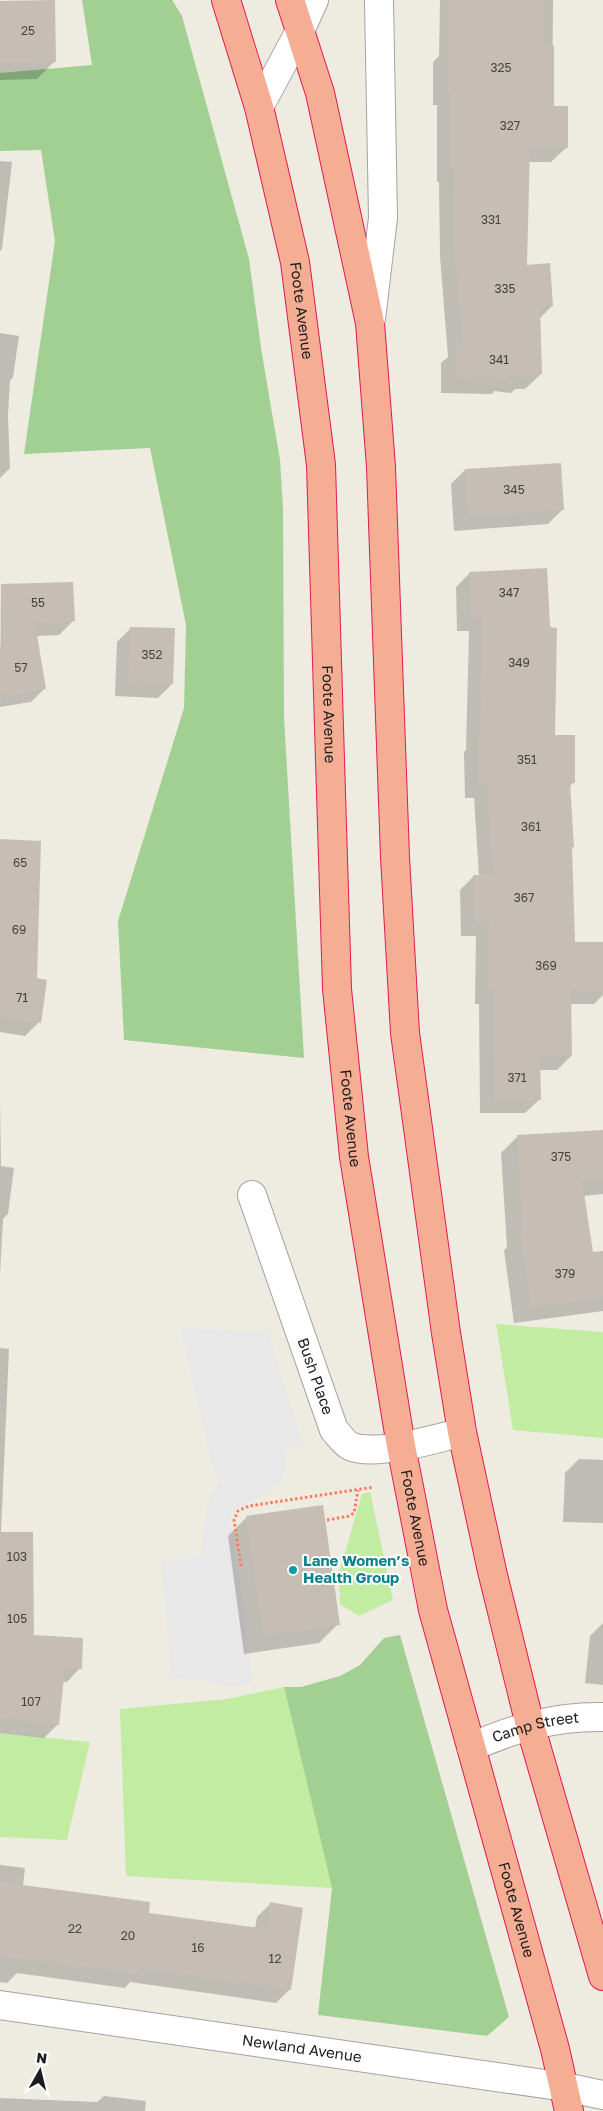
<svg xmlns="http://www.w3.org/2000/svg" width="603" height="2111" font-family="'Golos Text',sans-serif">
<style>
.grass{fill:#c3eca3}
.forest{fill:#a2d093}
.parking{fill:#e8e8e8}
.shadow{fill:#0003}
.building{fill:#c6bdb4}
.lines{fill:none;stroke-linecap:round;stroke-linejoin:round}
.minor-casing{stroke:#a3a3a3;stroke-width:30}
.tertiary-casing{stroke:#a3a3a3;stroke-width:30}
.trunk-casing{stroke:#e11a52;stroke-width:30}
.path{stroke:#ff7b61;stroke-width:3;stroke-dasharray:2.5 2.5;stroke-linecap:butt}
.minor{stroke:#fff;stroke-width:28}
.tertiary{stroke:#fff;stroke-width:28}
.trunk{stroke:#f5ae93;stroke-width:28}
.culture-dot{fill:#0f9aa8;stroke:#fff;stroke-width:2}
.labels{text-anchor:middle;stroke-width:4;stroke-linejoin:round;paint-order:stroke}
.number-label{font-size:12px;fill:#464442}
.street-label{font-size:15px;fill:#1c1c1c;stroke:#fff}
.culture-label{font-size:15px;font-weight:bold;fill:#0d838f;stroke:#fff;text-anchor:start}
</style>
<rect width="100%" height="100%" fill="#eeebe1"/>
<g class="grass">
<path d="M496,1324L603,1332V1438L513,1430Z"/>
<path d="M370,1492L393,1600L359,1616L340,1604L339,1573L362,1494Z"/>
<path d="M284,1687L332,1888L126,1876L120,1709L227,1699Z"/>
<path d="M0,1733L90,1742L67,1840L0,1837Z"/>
</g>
<g class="forest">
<path d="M82,0H172L182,16L249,259L261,348L280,460L283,508L284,718L304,1058L124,1040L118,921L184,708L186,625L150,448L24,454L55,241L41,150L0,151V73L92,65Z"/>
<path d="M400,1635L509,2017L487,2036L318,2015L332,1888L284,1687H301L340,1676L360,1665L384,1638Z"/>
</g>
<path class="parking" d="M180,1328L268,1332L303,1444L285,1449L284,1456L287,1464L280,1483L230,1514L253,1682L235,1687L171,1676L161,1561L201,1556L206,1510L209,1498L219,1480L213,1468Z"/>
<g class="shadow">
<path d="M440,0H553L552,107L567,147L551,162H529L526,266L552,306L539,319L541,374L525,389H515L511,393L494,391L492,394L441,393V363L448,357L440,256L439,182H437V105H433V62L439,56Z"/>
<path d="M0,2L55,61L37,79L0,80Z"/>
<path d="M0,161L12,162L2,249L0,251Z"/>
<path d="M0,333L19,336L13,377L10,381L8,415L10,468L0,478Z"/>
<path d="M465,470L562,510L548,524L454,531L451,484Z"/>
<path d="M470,573L554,736L574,782L569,787L573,847L571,848L574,943H603V995L594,1004H570L571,1056L557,1070H539L540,1099L525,1113H480L479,1004H475L476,936H461L460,890L474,876H479L474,798H465L464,752L466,750L469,631H457L456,587Z"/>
<path d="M1,585L73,621L59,635L36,636L45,688L31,702L0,707Z"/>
<path d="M131,628L172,684L158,698L115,696L117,642Z"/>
<path d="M0,840L36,979L39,1022L25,1036L0,1032Z"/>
<path d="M0,1097L1,1166L14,1168L8,1214L3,1219L0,1275Z"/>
<path d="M603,1131V1194L583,1196L592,1254L603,1252V1311L514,1323L504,1250L507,1247L501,1153L518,1136Z"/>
<path d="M0,1348L9,1349L1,1533L33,1637L80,1668L67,1682H63L58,1724L44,1738L0,1733Z"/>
<path d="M579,1459L603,1460V1523L563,1522L565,1473Z"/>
<path d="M247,1517L338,1624L319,1643L244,1654L228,1536Z"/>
<path d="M603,1623V1685L585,1683L590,1636Z"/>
<path d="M0,1865L25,1868L23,1886L148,1914L255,1929L257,1917L271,1903L290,1989L276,2003L130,1982L125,1988L17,1973L7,1983L0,1982Z"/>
<path d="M104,2096L146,2101L145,2111H0V2098L97,2102Z"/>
</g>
<g class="building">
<path d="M55,0L56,62L0,63V1Z"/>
<path d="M448,0H545V45H554V106H568V148L530,147L527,265L550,263L553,306L540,307L542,374H529L527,378L510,376L508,379L455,378L456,346H463L453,240L454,167H451V91H448Z"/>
<path d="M561,463L564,510L468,517L465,469Z"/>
<path d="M547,568L550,627L557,628L555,735H575V783H570L574,847H572L575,942H603V990H571L572,1056L540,1057L541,1100H494L493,990H489V922L475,923L473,875H493L487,784L478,785V736H480L482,617L471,618L469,572Z"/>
<path d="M73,582L75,621L35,623L46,689L0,696V647H3L1,584Z"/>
<path d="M130,627L175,628L173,684L128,682Z"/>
<path d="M0,839L41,841L37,978L47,980L41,1023L0,1017Z"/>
<path d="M603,1130V1179L582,1180L593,1252L603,1251V1297L531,1307L520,1232L523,1231L517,1135Z"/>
<path d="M323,1505L340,1625L263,1635L246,1516Z"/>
<path d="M0,1532H33L34,1635L83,1638L82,1669L65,1668L59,1725L0,1718Z"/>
<path d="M0,1882L150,1902L149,1913L267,1929L270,1902L303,1908L291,1990L141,1968L140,1974L0,1956Z"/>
</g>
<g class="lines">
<g class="minor-casing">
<g id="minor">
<path d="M259,107L300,31L314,0"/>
<path d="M371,319L383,218L379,0"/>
<path id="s1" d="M252,1195L334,1430C339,1435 344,1443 350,1446C374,1457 436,1439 462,1432"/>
</g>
</g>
<g class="tertiary-casing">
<g id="tertiary">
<path id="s2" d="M471,1747C516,1728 554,1716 603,1717"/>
<path id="s3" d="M0,2005L565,2087L603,2095"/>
</g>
</g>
<g class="trunk-casing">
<g id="trunk">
<path id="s4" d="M226,0L259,107L295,262L321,465L337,989L354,1157L401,1446L433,1610L555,2049L569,2111"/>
<path d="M290,0L320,93L370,323L381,467L395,857L405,1033L446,1333L462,1432L492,1571L530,1725L603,1976"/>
</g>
</g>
<g class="path">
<path d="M327,1520L349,1516L354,1513L358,1490"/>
<path d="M241,1566L234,1520L238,1511L249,1506L374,1487"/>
</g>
<use href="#minor" class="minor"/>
<use href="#tertiary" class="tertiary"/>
<use href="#trunk" class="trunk"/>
</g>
<circle class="culture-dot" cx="293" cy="1570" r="5"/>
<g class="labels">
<g class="number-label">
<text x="28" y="35">25</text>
<text x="501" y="72">325</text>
<text x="510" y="130">327</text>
<text x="491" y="224">331</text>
<text x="505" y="293">335</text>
<text x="499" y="364">341</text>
<text x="514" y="494">345</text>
<text x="509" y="597">347</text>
<text x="38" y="607">55</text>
<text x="152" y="659">352</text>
<text x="519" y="667">349</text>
<text x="21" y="672">57</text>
<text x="527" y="764">351</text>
<text x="531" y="831">361</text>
<text x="20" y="867">65</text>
<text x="524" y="902">367</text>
<text x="19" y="934">69</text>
<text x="546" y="970">369</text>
<text x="22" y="1002">71</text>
<text x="517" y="1082">371</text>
<text x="561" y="1161">375</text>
<text x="565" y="1278">379</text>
<text x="17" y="1561">103</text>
<text x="17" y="1623">105</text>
<text x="31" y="1706">107</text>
<text x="75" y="1933">22</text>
<text x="128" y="1940">20</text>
<text x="198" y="1952">16</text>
<text x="275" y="1963">12</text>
</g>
<g class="street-label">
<text dy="5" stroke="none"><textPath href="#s4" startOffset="320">Foote Avenue</textPath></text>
<text dy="5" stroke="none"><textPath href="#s4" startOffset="725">Foote Avenue</textPath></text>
<text dy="5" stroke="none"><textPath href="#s4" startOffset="1130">Foote Avenue</textPath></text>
<text dy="5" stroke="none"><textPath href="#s1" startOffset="192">Bush Place</textPath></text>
<text dy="5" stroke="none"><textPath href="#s4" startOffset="1535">Foote Avenue</textPath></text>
<text dy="5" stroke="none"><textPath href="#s2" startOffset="68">Camp Street</textPath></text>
<text dy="5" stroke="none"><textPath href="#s4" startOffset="1940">Foote Avenue</textPath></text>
<text dy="5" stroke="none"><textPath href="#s3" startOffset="305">Newland Avenue</textPath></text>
</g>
<g class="culture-label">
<text x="303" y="1566">Lane Women’s<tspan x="303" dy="17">Health Group</tspan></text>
</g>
</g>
<g transform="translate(40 2071) rotate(8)" stroke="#ffffff" stroke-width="4" paint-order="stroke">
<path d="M0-4L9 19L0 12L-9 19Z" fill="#1c1c1c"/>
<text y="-8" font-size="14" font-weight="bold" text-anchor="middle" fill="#1c1c1c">N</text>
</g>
</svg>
